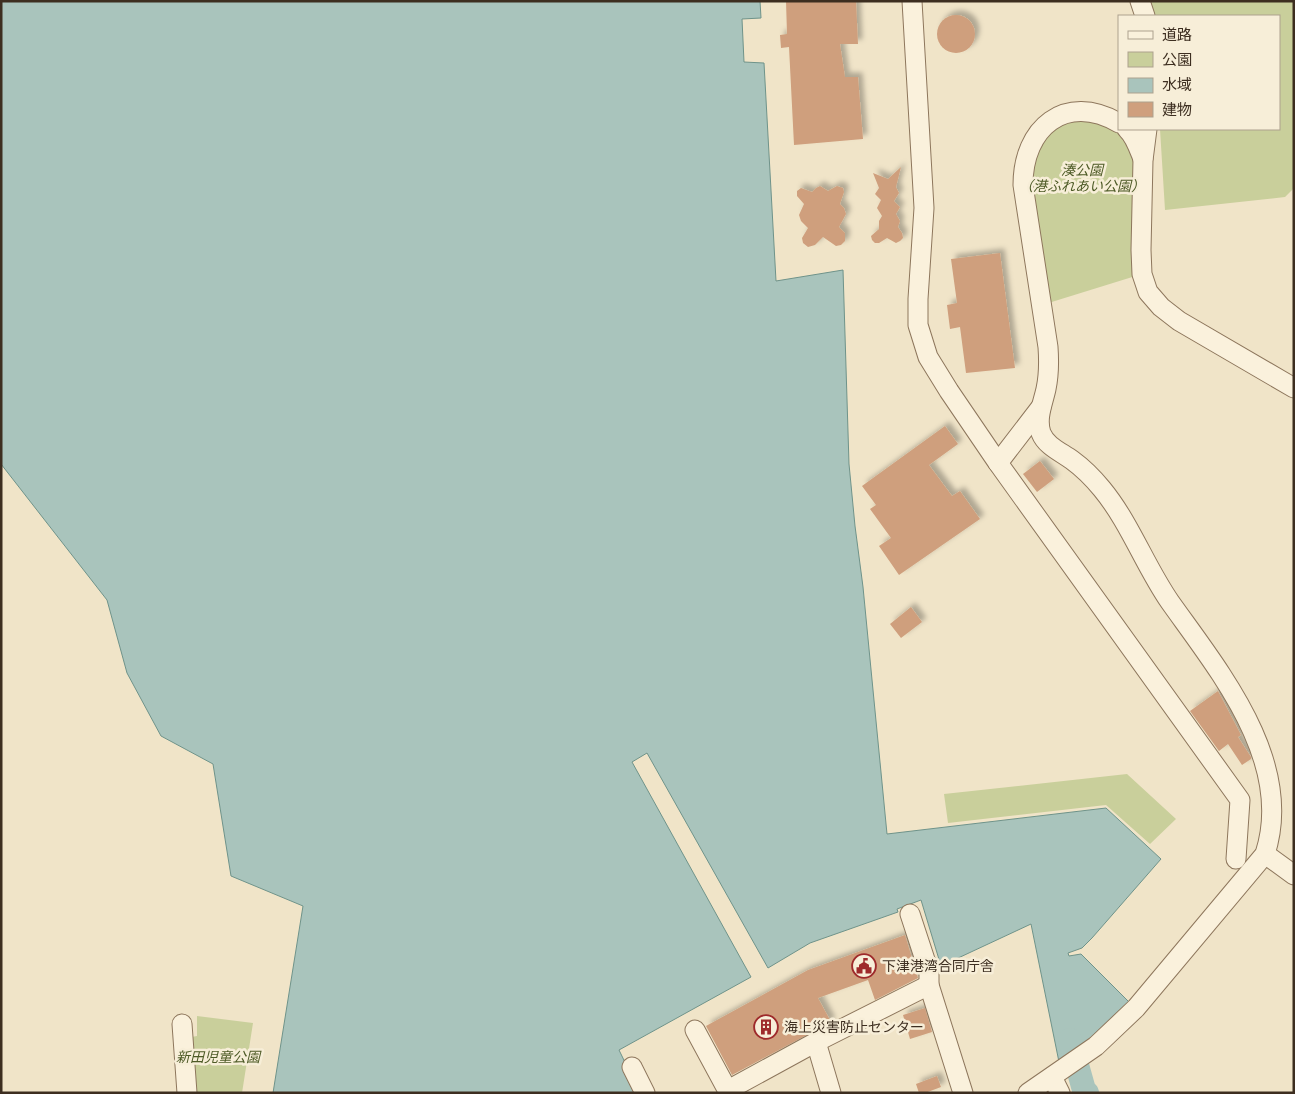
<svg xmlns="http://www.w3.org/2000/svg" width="1295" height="1094" font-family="'Noto Serif','Noto Sans JP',serif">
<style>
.green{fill:#c9cf9b}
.water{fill:#a9c4bc;stroke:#6f938a}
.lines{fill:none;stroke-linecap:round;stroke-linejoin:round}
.river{stroke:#a9c4bc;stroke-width:24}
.building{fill:#cf9f7d;filter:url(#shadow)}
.minor-casing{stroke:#8d765c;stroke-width:21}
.minor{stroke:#faf1dc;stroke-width:19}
.labels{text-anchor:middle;stroke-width:5;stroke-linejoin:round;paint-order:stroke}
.park-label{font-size:14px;font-style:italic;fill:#4d5a26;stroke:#f7eed8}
.poi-label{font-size:14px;fill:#3d2e20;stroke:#f7eed8;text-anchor:start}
</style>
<defs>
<filter id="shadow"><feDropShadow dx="4.5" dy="-4.5" stdDeviation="2.5" flood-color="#0004"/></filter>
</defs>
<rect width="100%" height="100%" fill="#f0e4c8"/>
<g class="green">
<path d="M1151,1H1294V188L1285,197L1165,210L1160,129H1279V16H1153Z"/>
<path d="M1092,113L1136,142L1142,274L1042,305L1023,185L1036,135Z"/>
<path d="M1127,774L1176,819L1150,844L1106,805L948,823L944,794Z"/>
<path d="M197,1016L253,1023L242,1093H190L186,1038L197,1036Z"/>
</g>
<path class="water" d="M1,1H760L761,18L742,19L744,62L764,63L776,281L843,270L849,464L855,526L863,587L887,834L1106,808L1161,859L1092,938L1082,948L1068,953L1069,956L1081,954L1131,1004L1095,1039L1059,1062L1031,924L941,966L921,900L897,909L898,912L810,943L768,968L647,753L632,762L751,977L619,1050L640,1093H273L303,906L231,876L213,764L161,736L127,673L107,600L1,464Z"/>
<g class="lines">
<path class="river" d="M1070,1040L1084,1090L1087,1093"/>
</g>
<g class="building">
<path d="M786,1H856L858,44H840L845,77H858L863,139L794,145L789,47L781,48L780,35L787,34Z"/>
<circle cx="956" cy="34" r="19"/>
<path d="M901,167L896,187L899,193L894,201L900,207L896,214L900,221L898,227L902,233L903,238L900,241L896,243L887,238L879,243H875L872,240L871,236L879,229V221L882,216L877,208L881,200L875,194L879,188L873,173L888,179Z"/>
<path d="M837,186L843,188L844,192L840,204L844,208L846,214L839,227L845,233V241L841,245L836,246L823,237L815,245L808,247L803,243L802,238L808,228L801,221L799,215L804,204L797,196V191L801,188L812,192L816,188L820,186L828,191Z"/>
<path d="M1000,253L1015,368L966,373L960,327L950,329L947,305L957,303L951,259Z"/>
<path d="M945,426L958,444L929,465L952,496L960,491L980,519L899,575L879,546L891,538L870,509L876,505L862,486Z"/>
<path d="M1040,461L1054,479L1037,492L1023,474Z"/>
<path d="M911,607L922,622L901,638L890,624Z"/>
<path d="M1218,691L1241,735L1238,737L1251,757V759L1242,765L1228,744L1219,751L1190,711Z"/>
<path d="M905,935L918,978L875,1000L868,980L818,998L831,1022L732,1075L706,1026L808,970Z"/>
<path d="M925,1008L932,1032L910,1039L903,1015Z"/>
<path d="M937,1076L941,1087L925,1093H919L916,1084Z"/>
</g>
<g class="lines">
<g class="minor-casing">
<g id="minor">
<path d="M912,1L924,208L918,299V325L928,357L949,391L998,463L1240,800L1236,859"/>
<path d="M1140,1L1145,16"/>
<path d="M1127,129C1135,136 1139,149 1143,159"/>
<path d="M1147,129L1143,160L1141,250L1142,274L1148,292L1161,307L1179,321L1294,388"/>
<path d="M998,463L1041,407"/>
<path d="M1265,854L1294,875"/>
<path d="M910,914L929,972V985L963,1093"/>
<path d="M182,1024L187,1093"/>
<path d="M695,1030L729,1093"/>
<path d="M816,1042L831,1093"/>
<path d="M632,1067L645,1093"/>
<path d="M1052,1077L1060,1093"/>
<path d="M728,1090L816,1042L929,985"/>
<path d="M1028,1093L1096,1046L1136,1008L1265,854C1295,762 1219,671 1170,602C1145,566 1130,523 1102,489C1093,478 1083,468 1072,460C1061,452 1046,446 1041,433C1036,418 1043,403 1046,389C1049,375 1049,361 1048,347L1023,185C1023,128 1065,92 1119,123"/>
</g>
</g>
<use href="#minor" class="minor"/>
</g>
<defs>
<g id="civic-ring" transform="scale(1.25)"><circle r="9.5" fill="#f7eed8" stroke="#9e2a2b" stroke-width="1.5"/><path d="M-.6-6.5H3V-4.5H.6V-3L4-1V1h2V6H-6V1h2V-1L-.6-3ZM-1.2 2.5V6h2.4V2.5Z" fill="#9e2a2b"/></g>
<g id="building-ring" transform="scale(1.25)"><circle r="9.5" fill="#f7eed8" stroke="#9e2a2b" stroke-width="1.5"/><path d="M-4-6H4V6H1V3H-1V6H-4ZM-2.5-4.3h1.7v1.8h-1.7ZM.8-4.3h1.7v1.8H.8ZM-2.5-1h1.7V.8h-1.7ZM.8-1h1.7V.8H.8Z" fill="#9e2a2b"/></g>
</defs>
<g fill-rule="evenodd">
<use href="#civic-ring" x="864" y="966"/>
<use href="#building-ring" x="766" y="1027"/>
</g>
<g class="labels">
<g class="park-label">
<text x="1082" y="175">湊公園<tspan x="1082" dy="16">（港ふれあい公園）</tspan></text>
<text x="218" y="1062">新田児童公園</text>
</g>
<g class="poi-label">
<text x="882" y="971">下津港湾合同庁舎</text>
<text x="784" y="1032">海上災害防止センター</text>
</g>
</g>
<rect width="1295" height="1094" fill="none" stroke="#3d2e20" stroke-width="5"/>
<rect x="1118" y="15" width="162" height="115" fill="#f7eed8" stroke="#ada18e"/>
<rect x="1128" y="31" width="25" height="8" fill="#faf1dc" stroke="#ada18e"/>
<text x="1162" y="40" font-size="15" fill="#3d2e20">道路</text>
<rect x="1128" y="52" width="25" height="15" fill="#c9cf9b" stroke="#ada18e"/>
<text x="1162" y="65" font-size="15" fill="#3d2e20">公園</text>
<rect x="1128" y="78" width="25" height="15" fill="#a9c4bc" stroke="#ada18e"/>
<text x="1162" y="90" font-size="15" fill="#3d2e20">水域</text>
<rect x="1128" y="102" width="25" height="15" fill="#cf9f7d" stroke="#ada18e"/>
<text x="1162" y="115" font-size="15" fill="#3d2e20">建物</text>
</svg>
